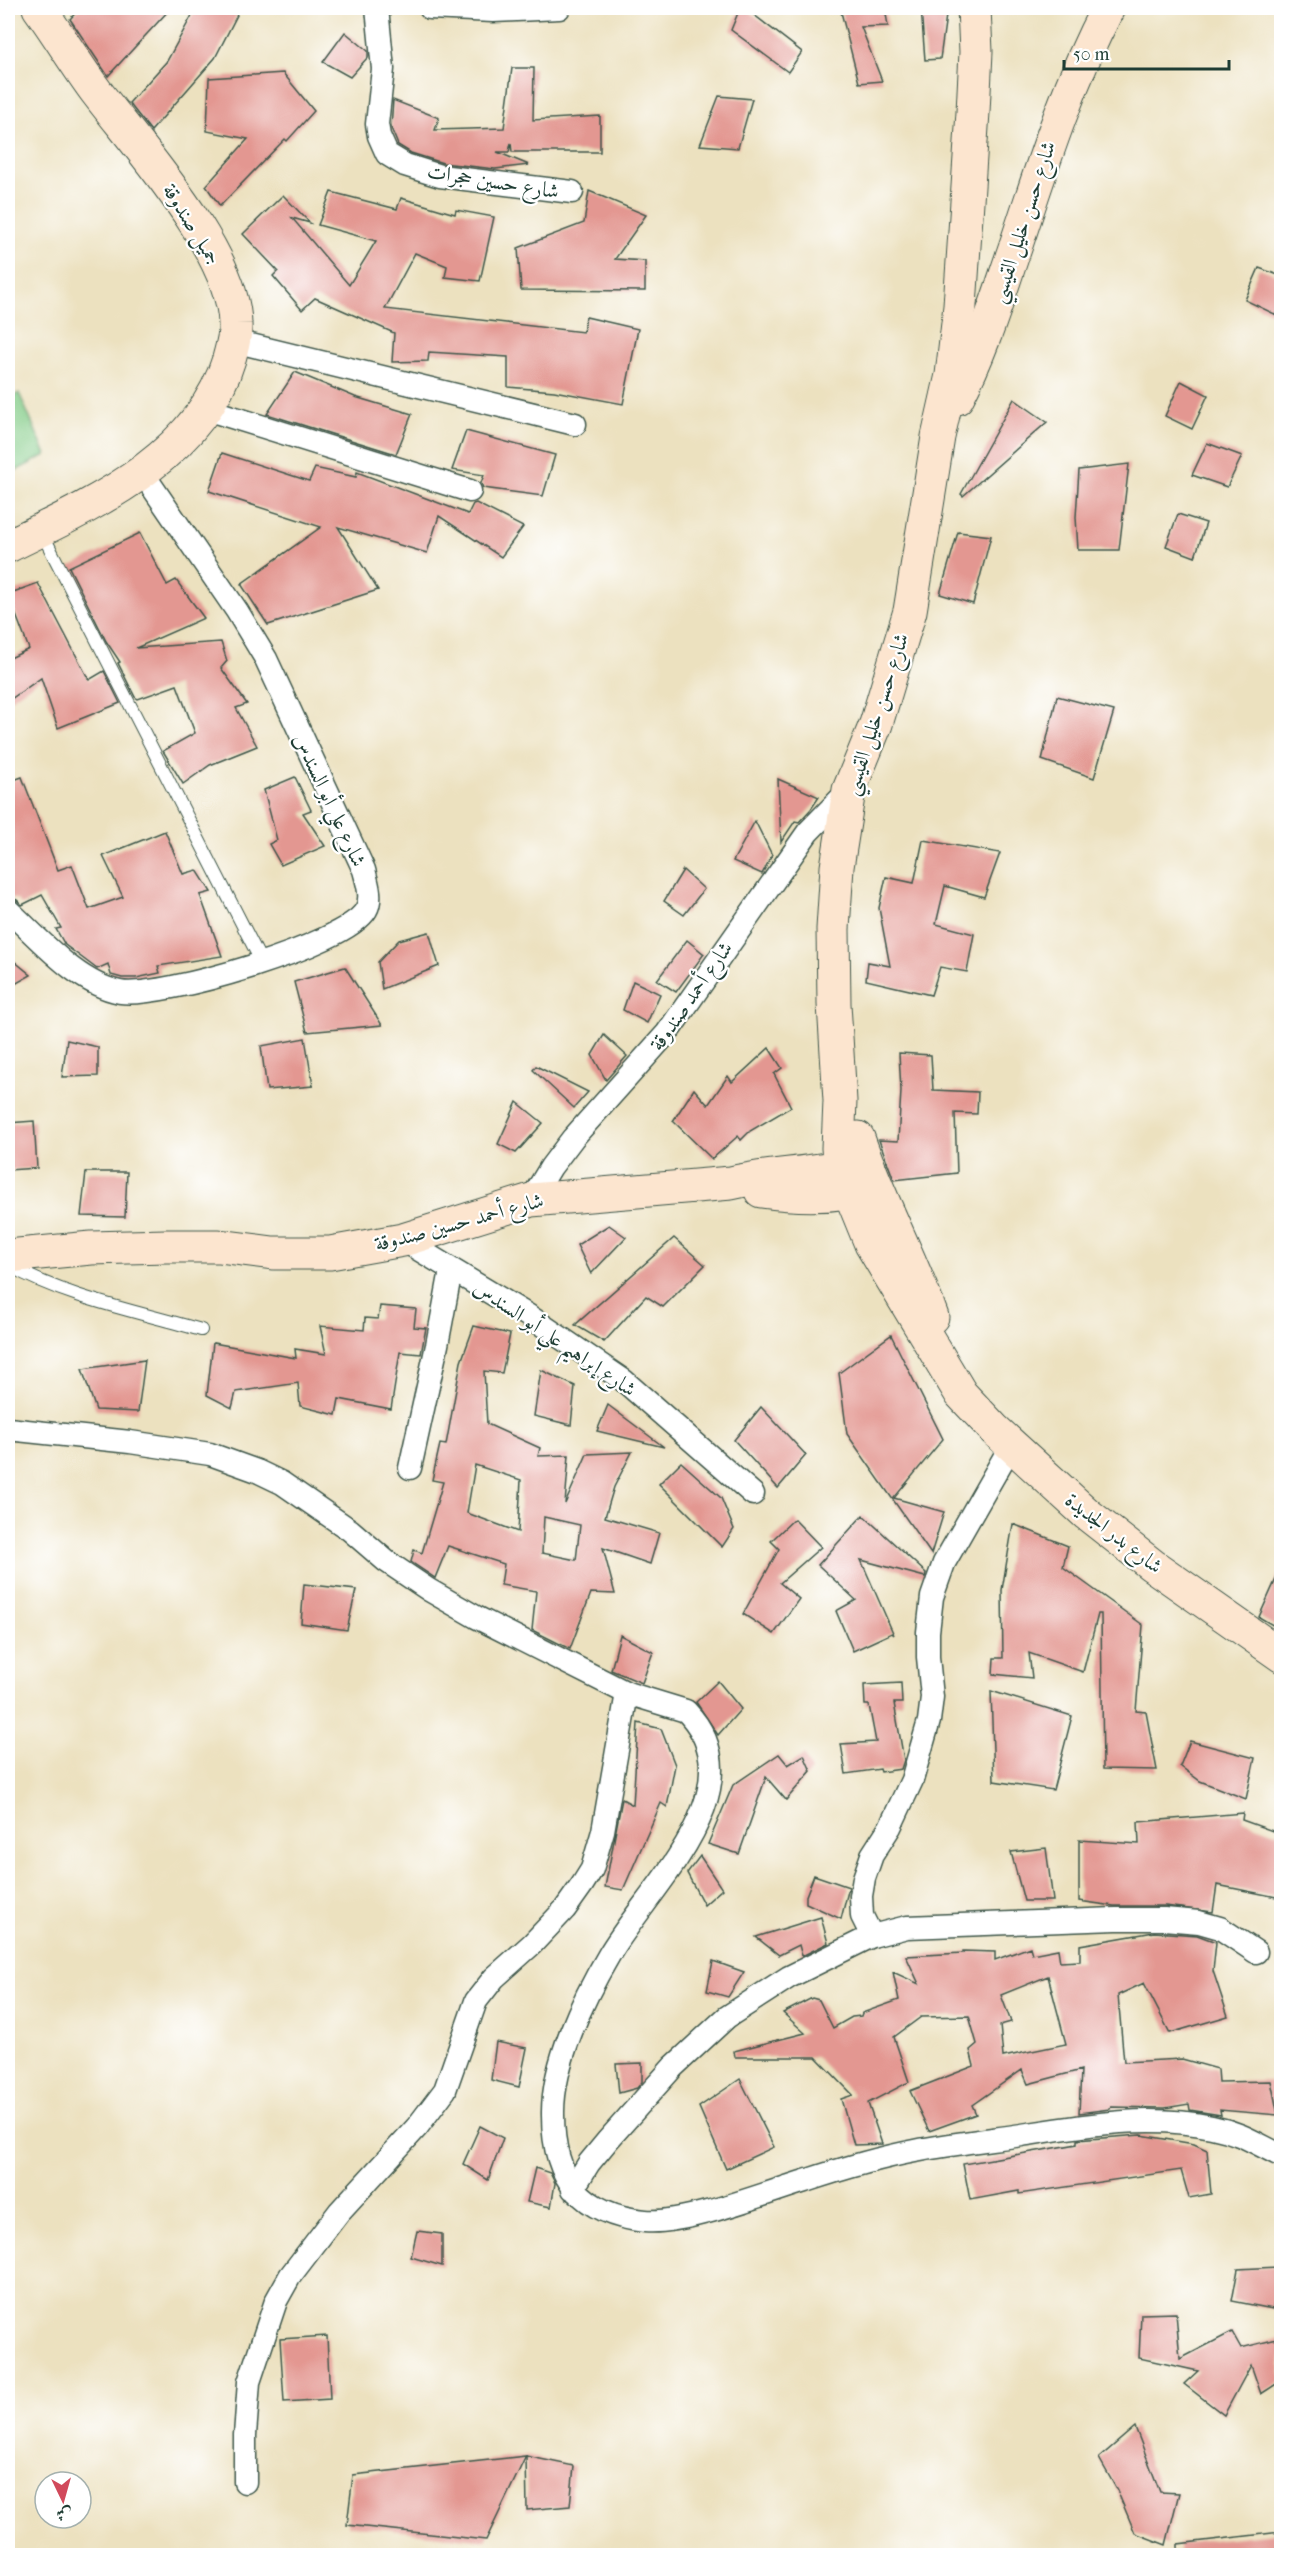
<svg xmlns="http://www.w3.org/2000/svg" width="1289" height="2563" font-family="'IM FELL French Canon',Amiri,serif">
<style>
.green{fill:#84cc88;stroke:#52845e;stroke-width:1.5}
.building{fill:#e39791;fill-rule:evenodd}
.lines{fill:none;stroke-linecap:round;stroke-linejoin:round}
.lane-casing{stroke:#3e5649;stroke-width:14}
.street-casing{stroke:#3e5649;stroke-width:25}
.secondary-casing{stroke:#3e5649;stroke-width:35}
.lane{stroke:#fff;stroke-width:12}
.street{stroke:#fff;stroke-width:22}
.secondary{stroke:#fce5cf;stroke-width:33}
.labels{text-anchor:middle;stroke-width:4.5;stroke-linejoin:round;paint-order:stroke}
.street-label{font-size:21px;fill:#1f3d34;stroke:#fff}
</style>
<rect width="100%" height="100%" fill="#fff"/>
<filter id="ink" filterUnits="userSpaceOnUse"><feTurbulence type="fractalNoise" baseFrequency=".0167" numOctaves="2"/><feDisplacementMap in="SourceGraphic" scale="12" xChannelSelector="R" yChannelSelector="G"/><feConvolveMatrix kernelMatrix="1 2 1 2 8 2 1 2 1" color-interpolation-filters="sRGB"/></filter>
<filter id="wash" filterUnits="userSpaceOnUse"><feTurbulence type="fractalNoise" baseFrequency=".008" numOctaves="4" result="noise"/><feDisplacementMap in="SourceGraphic" scale="24" xChannelSelector="R" yChannelSelector="G"/><feGaussianBlur stdDeviation="1.35" result="paint"/><feColorMatrix in="noise" values="0 0 0 0 0 0 0 0 0 0 0 0 0 0 0 0 0 1.4 0 .05"/><feComposite in="paint" operator="in"/></filter>
<g filter="url(#wash)">
<rect width="100%" height="100%" fill="#ece1bf"/>
<path class="green" d="M19,393L46,455L8,475V399Z"/>
<g id="blocks">
<g class="building">
<path d="M80,8H171L108,76L70,19Z"/>
<path d="M196,8H231L237,15L215,58L151,131L129,103L167,61Z"/>
<path d="M740,8H745L802,52L788,72L731,30Z"/>
<path d="M840,8H885L888,26L861,27L882,81L859,83Z"/>
<path d="M921,8H947L940,59L925,60Z"/>
<path d="M345,32L368,51V57L350,77L323,62Z"/>
<path d="M512,68H534L533,120L600,116V152H512L511,143L509,152H497L529,165L495,169L443,163L411,153L398,145L391,128L393,100L439,118L435,130L504,128Z"/>
<path d="M283,73L314,111L287,141L285,139L220,206L206,186L248,139L207,131L209,78Z"/>
<path d="M719,96L752,99L738,148L700,145Z"/>
<path d="M589,191L646,215L615,259L645,261V291L521,290L518,248L584,223Z"/>
<path d="M331,192L397,209L401,198L455,214L456,210L494,217L480,281L445,277L447,266L415,253L385,309L583,332L586,317L638,329L623,404L554,391L508,387V357L429,352L428,361L392,362L394,333L315,298L302,310L273,276L278,271L243,234L283,195L310,223L292,218L349,285L376,241L318,225Z"/>
<path d="M1259,268L1281,276V317L1245,300Z"/>
<path d="M295,372L355,397L412,414L396,454L267,414Z"/>
<path d="M1181,381L1208,395L1192,429L1165,416Z"/>
<path d="M1014,399L1047,422L963,496L961,494Z"/>
<path d="M466,431L555,455L543,496L483,488L481,483L484,475L452,470Z"/>
<path d="M1207,443L1242,456L1227,487L1192,475Z"/>
<path d="M222,453L309,481L315,468L356,477L357,472L468,514L473,504L476,503L523,527L501,557L439,516L427,553L338,527L378,590L268,625L241,584L321,527L209,491Z"/>
<path d="M1129,464L1119,550H1078L1076,517L1079,470Z"/>
<path d="M1178,514L1206,523L1195,557L1166,546Z"/>
<path d="M958,532L991,536L973,604L940,594Z"/>
<path d="M140,533L167,585L176,580L204,618L136,648L221,642L227,661L221,668L247,704L236,708L257,746L210,765L183,784L163,751L195,733L177,685L138,699L135,697L118,663L120,662L106,641L69,567Z"/>
<path d="M38,583L89,680L104,671L120,703L58,728L41,678L8,701V659L29,649L8,594Z"/>
<path d="M1057,696L1114,711L1094,778L1042,760Z"/>
<path d="M22,777L58,870L72,865L89,909L123,897L103,856L165,831L183,874L197,870L211,892L200,895L222,956L158,966L160,973L136,978H122L111,975L108,964L97,969L65,945L56,929L61,928L42,895L22,905L17,900L8,897V782Z"/>
<path d="M295,777L311,810L303,813L325,846L281,865L269,844L277,840L264,790Z"/>
<path d="M778,779L819,797L811,809L799,822L795,821L781,842Z"/>
<path d="M755,821L772,855L762,874L733,861Z"/>
<path d="M923,840L1000,853L984,897L945,886L936,924L974,934L967,972L940,967L931,995L866,980L868,962L890,966L879,908L886,877L914,883Z"/>
<path d="M683,870L704,889L684,915L664,901Z"/>
<path d="M429,932L439,966L382,989L378,962L399,940Z"/>
<path d="M687,940L704,954L676,992L657,980Z"/>
<path d="M8,956L31,975L8,988Z"/>
<path d="M345,967L382,1025L307,1032L294,982Z"/>
<path d="M633,981L660,994L647,1023L623,1010Z"/>
<path d="M604,1035L627,1056L606,1080L592,1055Z"/>
<path d="M305,1038L313,1086L267,1090L261,1046Z"/>
<path d="M67,1040L98,1047V1076L62,1077Z"/>
<path d="M769,1048L782,1068L774,1074L791,1107L750,1131L741,1140L738,1136L712,1159L673,1121L694,1089L708,1105L728,1076L732,1082Z"/>
<path d="M899,1053L931,1055L933,1090L978,1092L977,1114L955,1113L957,1173L894,1180L879,1140L898,1141L901,1091Z"/>
<path d="M536,1066L588,1092L574,1108L533,1070Z"/>
<path d="M517,1102L543,1123L516,1153L498,1144Z"/>
<path d="M34,1121L37,1168L8,1170V1123Z"/>
<path d="M86,1172H127L125,1217L81,1216Z"/>
<path d="M609,1225L626,1237L591,1274L577,1245Z"/>
<path d="M674,1238L705,1265L663,1307L646,1296L604,1342L575,1325Z"/>
<path d="M380,1306L416,1309L414,1327L426,1328L421,1354L400,1352L391,1409L339,1399L336,1415L300,1406L298,1383L236,1392L232,1408L207,1395L213,1343L296,1358L295,1349L326,1354L320,1326L364,1330L365,1318L378,1319Z"/>
<path d="M474,1326L510,1334L502,1373L484,1371L487,1424L540,1448L538,1456L569,1455L565,1504L587,1454L632,1452L614,1487L605,1517L659,1533L650,1564L603,1548L615,1594L591,1593L570,1649L532,1630L536,1591L501,1585L504,1564L448,1546L435,1578L411,1562L414,1550L422,1553L443,1482L432,1480L440,1444L446,1445L461,1362ZM475,1465L521,1480L518,1532L467,1513ZM544,1517L580,1525L576,1560L542,1553Z"/>
<path d="M891,1335L943,1439L894,1498L944,1512L931,1554L847,1434L839,1373Z"/>
<path d="M145,1360L138,1412L96,1410L82,1369Z"/>
<path d="M541,1370L575,1386L571,1425L534,1416Z"/>
<path d="M608,1405L664,1447L597,1431Z"/>
<path d="M761,1407L806,1455L778,1488L734,1440Z"/>
<path d="M681,1462L721,1498L734,1529L722,1547L659,1484Z"/>
<path d="M863,1515L926,1573L925,1577L861,1560L894,1635L892,1633L853,1651L836,1611L856,1600L818,1565Z"/>
<path d="M794,1519L821,1547L780,1583L799,1599L774,1634L743,1614L779,1549L771,1541Z"/>
<path d="M1013,1524L1068,1546L1063,1567L1143,1625L1136,1711L1146,1712L1157,1770L1103,1769L1101,1614H1098L1083,1672L1029,1653L1032,1678L993,1674L994,1658H1003L1002,1590Z"/>
<path d="M1281,1568V1630L1259,1617Z"/>
<path d="M304,1584L356,1590L347,1630L301,1623Z"/>
<path d="M620,1635L653,1652L642,1683L611,1670Z"/>
<path d="M718,1681L741,1709L718,1735L696,1702Z"/>
<path d="M901,1683L902,1703H894L904,1760L901,1769L881,1772L880,1769L846,1774L841,1744L876,1742L869,1705H865L864,1685Z"/>
<path d="M991,1691L1072,1716L1053,1790L994,1781Z"/>
<path d="M638,1723L661,1729L675,1765L667,1807L661,1803L623,1890L605,1887L622,1799L633,1805Z"/>
<path d="M1190,1741L1255,1758L1246,1799L1200,1781L1180,1766Z"/>
<path d="M779,1754L788,1765L804,1755L811,1771L786,1800L766,1777L739,1854L708,1844L733,1785Z"/>
<path d="M1243,1813L1242,1820L1281,1834V1898L1217,1885L1213,1912L1165,1906H1114L1079,1901V1840L1139,1844L1138,1822Z"/>
<path d="M1046,1848L1053,1901H1024L1011,1852Z"/>
<path d="M700,1856L722,1889L704,1905L687,1873Z"/>
<path d="M814,1875L849,1887L841,1919L806,1903V1896Z"/>
<path d="M821,1917L828,1943L802,1956L799,1945L779,1955L756,1937Z"/>
<path d="M1154,1932L1197,1935L1216,1942L1213,1971L1228,2016L1170,2033L1144,1983L1118,1995L1124,2062L1182,2059L1218,2069L1219,2082L1271,2081L1278,2115L1220,2110L1221,2115L1190,2110L1189,2104L1165,2108L1111,2107L1110,2109L1079,2113L1081,2070L1028,2084L1022,2070L972,2105L976,2114L929,2131L910,2091L974,2066L970,2050L977,2044L969,2016L921,2017L894,2037L909,2082L868,2103L882,2144L854,2145L841,2099L853,2095L816,2057H735L734,2051L805,2033L783,2013L812,1998L819,2000L833,2028L852,2017L861,2016L862,2013L899,2000L893,1972L919,1984L906,1956L963,1953V1951L995,1952V1960L1030,1947L1032,1954L1058,1949L1060,1962L1080,1961V1945ZM1048,1976L1066,2044L1003,2057L1000,2025L1011,2022L1001,1995Z"/>
<path d="M713,1961L744,1972L728,1997L707,1991Z"/>
<path d="M496,2042L527,2048L519,2087L491,2080Z"/>
<path d="M642,2063V2082L637,2088L619,2093L616,2064Z"/>
<path d="M740,2079L774,2147L726,2169L699,2107Z"/>
<path d="M480,2126L503,2138L488,2180L463,2164Z"/>
<path d="M1141,2135L1194,2144L1207,2150L1211,2194L1189,2198L1181,2170L1019,2194V2191L970,2200L963,2164L1077,2144V2140Z"/>
<path d="M535,2168L550,2173L555,2183L551,2207L527,2202Z"/>
<path d="M417,2231L442,2234V2266L411,2257Z"/>
<path d="M1278,2267L1273,2309L1232,2301L1238,2269Z"/>
<path d="M1176,2313L1180,2359L1232,2332L1241,2348L1281,2338V2381L1261,2394L1251,2365L1224,2415L1184,2384L1198,2371L1139,2358L1141,2314Z"/>
<path d="M327,2336L330,2399L284,2402L280,2339Z"/>
<path d="M1135,2427L1160,2492L1179,2493L1166,2545L1135,2533L1117,2490L1099,2458Z"/>
<path d="M526,2456L486,2540L347,2525L353,2475Z"/>
<path d="M526,2456L574,2466L570,2506L527,2510Z"/>
<path d="M1281,2532V2556H1178V2544Z"/>
</g>
</g>
</g>
<g filter="url(#ink)">
<use href="#blocks" fill-opacity="0" stroke="#3e5649" stroke-width="1.5"/>
<g class="lines">
<g class="lane-casing">
<g id="lane">
<path d="M41,531L262,963"/>
<path d="M8,1265C66,1298 136,1311 201,1330"/>
</g>
</g>
<g class="street-casing">
<g id="street">
<path d="M377,8L383,69L377,124L379,136L387,154L405,165L440,176L572,192"/>
<path d="M430,8L493,11L559,8"/>
<path d="M234,341L575,424"/>
<path d="M206,409L470,491"/>
<path d="M8,910C39,938 77,984 120,992C160,999 346,945 366,910C373,898 367,882 364,870L266,659L237,611L142,472"/>
<path d="M531,1200L551,1167L573,1138L667,1033L808,832L849,790"/>
<path d="M403,1240L529,1316L623,1380L753,1494"/>
<path d="M8,1429L130,1442L210,1454L257,1471L282,1483L350,1530L386,1561L429,1590L476,1617L627,1693L686,1711C761,1789 647,1889 609,1955C583,1999 552,2064 553,2115C553,2178 581,2214 645,2221C684,2225 766,2193 805,2181C841,2169 878,2158 915,2151C951,2144 987,2140 1022,2135C1085,2125 1149,2114 1212,2127C1242,2133 1255,2143 1282,2156"/>
<path d="M410,1468L437,1345L451,1270"/>
<path d="M872,1936L862,1916L861,1896L864,1878L872,1855L890,1827L912,1780L929,1721L932,1697L928,1657V1632L932,1597L944,1563L1012,1444"/>
<path d="M573,2189L589,2163L608,2140L673,2067L727,2017L789,1977L872,1936L907,1927L1116,1919H1164L1199,1922L1220,1928L1256,1952"/>
<path d="M245,2482V2435L249,2382L276,2301L290,2276L339,2212L417,2127L445,2090L476,2001L494,1978L532,1944L565,1909L582,1885L592,1869L603,1831L627,1693"/>
</g>
</g>
<g class="secondary-casing">
<g id="secondary">
<path d="M974,8L976,52L973,112L960,306L952,375L938,437L910,611L876,724L849,790L837,867L833,929L834,1004L840,1101L838,1148L840,1168L871,1244L961,1394L995,1430L1087,1514L1152,1565L1282,1656"/>
<path d="M957,398C983,349 998,297 1016,245C1043,163 1068,84 1108,8"/>
<path d="M8,546C92,505 200,457 229,359C232,347 236,336 235,324C234,252 138,147 95,90C75,63 58,34 39,8"/>
<path d="M858,1138C879,1199 910,1256 932,1317"/>
<path d="M761,1191C796,1196 834,1198 868,1187"/>
<path d="M8,1256L91,1248L166,1246H219L273,1253H330L403,1240L531,1200L731,1183C775,1172 822,1175 865,1159"/>
</g>
</g>
<use href="#lane" class="lane"/>
<use href="#street" class="street"/>
<use href="#secondary" class="secondary"/>
</g>
</g>
<g class="labels">
<g class="street-label">
<text transform="translate(493 181) rotate(9)" y="7">شارع حسين حجرات</text>
<text transform="translate(1023 222) rotate(-72)" y="7">شارع حسن خليل القيسي</text>
<text transform="translate(192 224) rotate(58)" y="7">جميل صندوقة</text>
<text transform="translate(876 714) rotate(-72)" y="7">شارع حسن خليل القيسي</text>
<text transform="translate(330 800) rotate(65)" y="7">شارع علي أبو السندس</text>
<text transform="translate(691 996) rotate(-55)" y="7">شارع أحمد صندوقة</text>
<text transform="translate(459 1222) rotate(-15)" y="7">شارع أحمد حسين صندوقة</text>
<text transform="translate(555 1338) rotate(34)" y="7">شارع إبراهيم علي أبو السندس</text>
<text transform="translate(1114 1533) rotate(38)" y="7">شارع بدر الجديدة</text>
</g>
</g>
<rect width="1289" height="2563" fill="none" stroke="#fff" stroke-width="30"/>
<g transform="translate(63 2500) rotate(175)"><circle r="28" fill="#ffffff" stroke="#a5b1ae" stroke-width="1.5"/>
<path d="M0-4.5L10 22L0 15L-10 22Z" fill="#d1495b"/>
<text y="-9" font-size="16" font-weight="bold" text-anchor="middle" fill="#1f3d34">ش</text>
</g>
<path d="M1064 60v9h165v-9" fill="none" stroke="#1f3d34" stroke-width="3"/>
<text x="1073" y="60" font-size="18" fill="#1f3d34" stroke="#ffffff" stroke-width="4.5" paint-order="stroke">50 m</text>
</svg>
